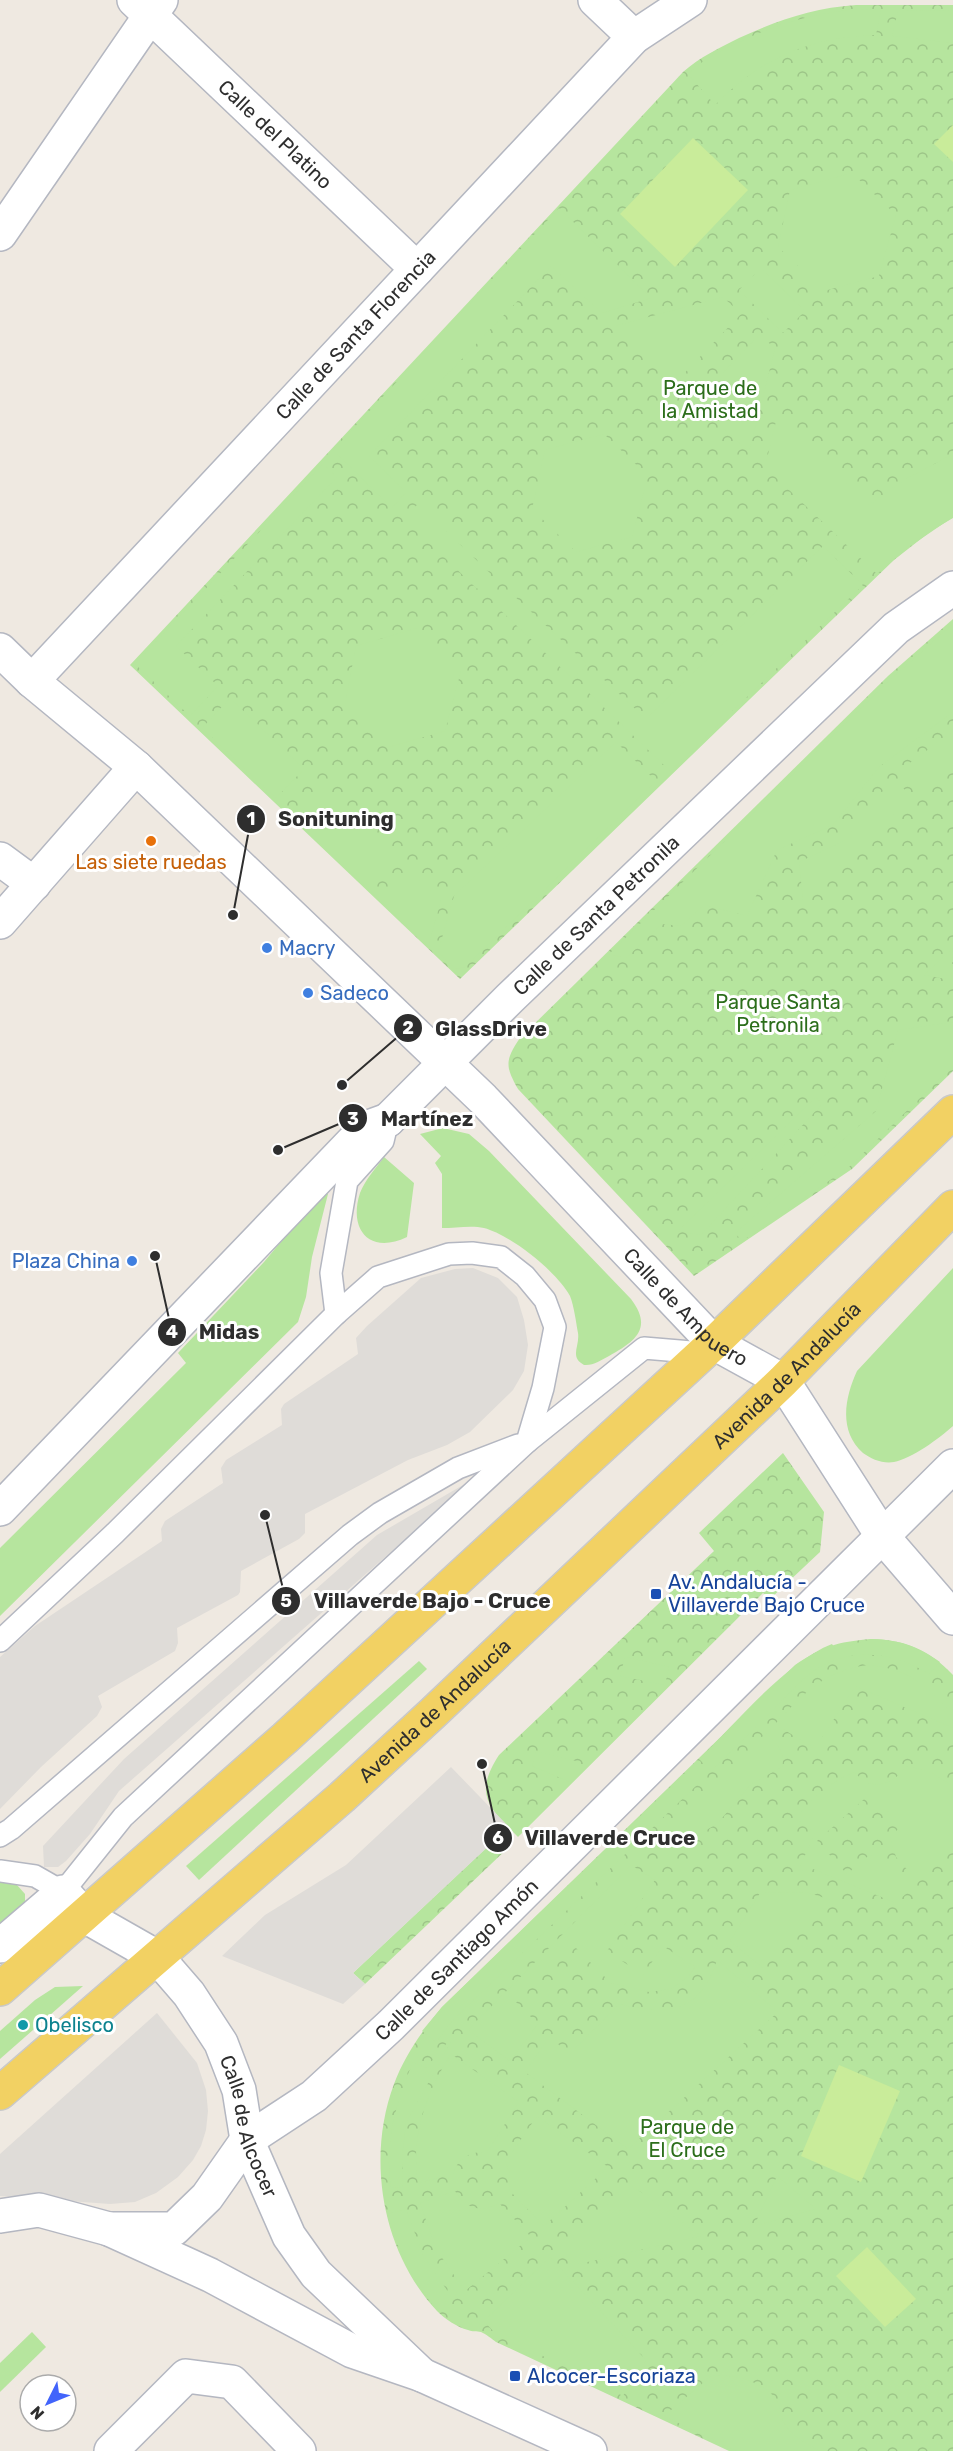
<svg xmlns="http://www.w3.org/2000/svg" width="953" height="2451" font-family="Rubik,sans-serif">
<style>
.park{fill:url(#park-crowns)}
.garden{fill:#b6e59e}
.pitch{fill:#c9ec9a}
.plaza{fill:#dfdcd8}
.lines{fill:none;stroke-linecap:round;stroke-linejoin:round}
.lane-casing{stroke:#b4b7c1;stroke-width:24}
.street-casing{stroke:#b4b7c1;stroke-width:36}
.secondary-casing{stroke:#b4b7c1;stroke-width:36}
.primary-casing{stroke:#c9c9c9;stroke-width:36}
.lane{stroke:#fff;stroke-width:21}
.street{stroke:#fff;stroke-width:33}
.secondary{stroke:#fff;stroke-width:33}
.primary{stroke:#f2d163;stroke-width:33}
.food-dot{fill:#e8710a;stroke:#fff;stroke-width:2}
.shop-dot{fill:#3f7fe0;stroke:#fff;stroke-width:2}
.transit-dot{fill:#1a4fb4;stroke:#fff;stroke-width:2}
.culture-dot{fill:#0f9aa8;stroke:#fff;stroke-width:2}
.labels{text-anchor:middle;stroke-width:6;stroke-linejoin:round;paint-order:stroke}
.street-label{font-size:20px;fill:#2e2e2e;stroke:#fff}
.park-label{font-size:20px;fill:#2c6e1b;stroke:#fff}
.food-label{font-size:20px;fill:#c56008;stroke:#fff}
.shop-label{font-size:20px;fill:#366cbe;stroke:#fff;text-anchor:start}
.transit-label{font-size:20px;fill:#164399;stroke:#fff;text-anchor:start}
.culture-label{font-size:20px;fill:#0d838f;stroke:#fff;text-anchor:start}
.leader{fill:none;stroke:#2e2e2e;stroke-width:2}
.callout-dot{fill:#2e2e2e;stroke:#fff;stroke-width:2}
.mark-label{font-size:18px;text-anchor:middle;font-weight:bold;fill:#fff}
.callout-label{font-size:21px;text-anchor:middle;font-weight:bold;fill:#2e2e2e;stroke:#fff;stroke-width:6;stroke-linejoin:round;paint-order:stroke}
</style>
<defs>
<pattern id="park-crowns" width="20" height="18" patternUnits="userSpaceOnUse" patternTransform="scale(1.5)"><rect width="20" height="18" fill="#b6e59e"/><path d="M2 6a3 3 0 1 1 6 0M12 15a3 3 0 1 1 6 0" fill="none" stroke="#9dc588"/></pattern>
</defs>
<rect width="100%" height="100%" fill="#efe9e1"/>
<g class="park">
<path d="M856,5H953V518L931,531L894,560L460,979L130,665L683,72C700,57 719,48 739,38C778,20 813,8 856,5Z"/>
<path d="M953,619V1071L852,1169L694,1276L518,1089C505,1066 505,1060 520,1038L888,676Z"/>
<path d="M783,1453L824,1512L820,1552L770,1599L763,1593L518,1837C489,1808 473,1795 499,1755L714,1551L699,1533Z"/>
<path d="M871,1639C906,1640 928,1649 953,1675V2451H729L496,2342C492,2339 486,2334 481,2332C477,2331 472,2332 468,2330C457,2327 445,2319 437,2311C382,2252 366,2159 394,2084C405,2055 422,2031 442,2007L795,1665C824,1646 836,1642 871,1639Z"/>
<path d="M500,1835L510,1846L365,1984L353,1973Z"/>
</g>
<g class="garden">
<path d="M856,9L881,10L876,35C811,37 760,58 715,105L688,74C701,61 715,54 731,46C771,25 811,14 856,9Z"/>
<path d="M953,10V43L892,36L898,11Z"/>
<path d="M852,173L896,215L879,276L824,291L778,247L790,190Z"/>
<path d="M559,208L651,298L602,313L551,266L369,456L406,492L392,508L333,450Z"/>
<path d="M761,268L805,311L783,333L739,290Z"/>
<path d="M723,297L741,314L675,383L615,326Z"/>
<path d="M760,334L775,349L749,452L695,402Z"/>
<path d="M777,417L869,505L904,480L953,454V517L909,547L877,574L765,467Z"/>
<path d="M604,434L648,476L632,537L576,552L532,509L545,450Z"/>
<path d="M323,464L337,477L176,646L218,686L190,716L135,664Z"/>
<path d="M418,504L491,574L477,589L404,518Z"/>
<path d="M823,546L863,585L670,771L586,690L600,676L646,719Z"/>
<path d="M511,593L587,664L573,679L497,607Z"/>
<path d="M953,624V712L879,767L833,825L777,850L747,916L704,905L681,926L662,924L626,958L609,954L892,678Z"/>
<path d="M417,628L461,671L445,731L389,747L345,704L356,646Z"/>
<path d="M230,698L304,769L276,798L202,728Z"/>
<path d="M953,731V755L922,786L903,768Z"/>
<path d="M616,742L656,781L465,967L456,969L438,952L454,896Z"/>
<path d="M893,778L912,797L803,900L799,862L844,841Z"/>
<path d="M324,788L397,860L370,888L296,817Z"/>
<path d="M409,871L441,900L429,944L382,899Z"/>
<path d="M953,948L951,980L924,975Z"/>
<path d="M953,1022V1066L849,1167L742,1241L735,1233L876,1111L898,1030Z"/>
<path d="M816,1097L822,1104L701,1235L678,1231Z"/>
<path d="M443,1128L469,1134L489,1151L631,1299C653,1328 636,1341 609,1356C601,1360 593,1366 584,1365C569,1357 580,1346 578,1333C576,1322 574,1306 570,1296C557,1272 511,1235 484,1228C472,1225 455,1228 442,1228V1174L435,1163L441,1156L420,1134Z"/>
<path d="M384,1157L414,1183L407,1237C370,1255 348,1230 360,1193C365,1180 376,1168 384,1157Z"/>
<path d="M324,1190L328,1194L312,1257L306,1297L298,1322L0,1616V1548L186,1363L178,1353L264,1262Z"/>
<path d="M953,1268V1426C940,1438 911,1459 894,1462C883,1464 871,1459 863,1453C838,1431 845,1397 857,1371Z"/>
<path d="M871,1639C900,1640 916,1646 940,1662L929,1674C890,1650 843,1646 806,1677C794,1687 784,1699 773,1710C753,1730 732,1751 711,1771L699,1759C736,1723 786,1662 832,1644L836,1650Z"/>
<path d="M625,1657L669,1667L665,1685L620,1676Z"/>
<path d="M419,1661L427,1669L199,1880L186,1866Z"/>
<path d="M868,1665C910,1669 925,1685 953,1714V1728L855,1686L815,1749L775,1724C805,1693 823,1671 868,1665Z"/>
<path d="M766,1733C776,1743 786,1752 782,1767L751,1784L717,1824L676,1847L660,1839Z"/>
<path d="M536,1751L580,1762L570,1782L532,1766Z"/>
<path d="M906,1766L929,1771L953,1786V1850L918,1882L896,1857L890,1837L901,1826L871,1793L817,1841L847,1874L868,1856L873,1855L909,1891L896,1903L813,1869L798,1871L815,1833L796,1818C814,1797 829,1782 855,1772C870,1793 894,1785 906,1766Z"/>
<path d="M687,1771L699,1783L454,2019L436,2042L422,2031L442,2007Z"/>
<path d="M631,1865L655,1880L607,1951L643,1975L663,1946L695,1967L689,1976L671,1989L649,1992L611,1983L572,1944L515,2001L538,2024L510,2061L468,2030Z"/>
<path d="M0,1882L17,1885L25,1894V1902L0,1924Z"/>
<path d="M806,1892L831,1900L763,1968L730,1941L760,1893Z"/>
<path d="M717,1960L778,2012L628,2149L525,2072L550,2036L569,2055L619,2004C667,2015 700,2014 717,1960Z"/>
<path d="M83,1986L0,2059V2031L35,2000L55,1987Z"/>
<path d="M457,2031L406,2123L403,2149L402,2187L391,2188C384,2144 396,2102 413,2062L426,2068Z"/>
<path d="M451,2054L519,2102L487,2152C470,2151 458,2158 453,2174L418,2183C410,2137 427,2091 451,2054Z"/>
<path d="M537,2116L608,2167L544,2226L509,2190L510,2172L505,2163Z"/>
<path d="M777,2176L816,2209L754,2226Z"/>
<path d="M630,2184L701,2236L579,2264L562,2246Z"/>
<path d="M455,2191C465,2208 481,2214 499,2203L531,2237L465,2291L436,2249L420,2203Z"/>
<path d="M406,2209L423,2255L451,2296L442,2305L434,2307C411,2277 398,2251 387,2214Z"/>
<path d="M550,2257L646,2360L623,2396L493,2331L484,2321Z"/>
<path d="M32,2332L46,2347L0,2392V2363Z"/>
<path d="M720,2375C740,2376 769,2384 778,2403C781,2410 781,2420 786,2426C795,2438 807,2444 820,2451H736L664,2416L711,2376Z"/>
</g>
<g class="pitch">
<path d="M953,125V162L934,144Z"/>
<path d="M693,138L748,190L675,267L620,214Z"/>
<path d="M839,2065L900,2091L861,2182L801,2156Z"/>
<path d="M867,2247L916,2299L885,2327L836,2276Z"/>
</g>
<g class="plaza">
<path d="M473,1268L498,1278L517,1297L524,1320L528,1345L524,1371L513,1390L470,1432L447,1445L408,1460L305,1514V1533L299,1539L241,1571L240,1592L238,1595L177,1628L178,1643L175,1651L98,1696L102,1707L97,1716L41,1767L0,1809V1657L35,1626L162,1541L161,1529L165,1521L223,1483L221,1468L226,1460L282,1425L281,1409L284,1404L358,1354L356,1338L367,1326L421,1278L455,1269Z"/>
<path d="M475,1478L119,1791L90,1834L66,1861L58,1867H44L43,1846L124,1759L377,1535Z"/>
<path d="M451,1767L509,1827L353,1973L365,1984L343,2004L222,1956L265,1915L346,1865Z"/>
<path d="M157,2013L197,2063L206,2090L208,2111L206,2130L201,2146L193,2160L178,2177L156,2193L135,2202L110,2204L0,2196V2154Z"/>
</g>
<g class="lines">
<g class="lane-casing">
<g id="lane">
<path d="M336,1314L331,1273L347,1181L383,1141L388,1120"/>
<path d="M0,1641L115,1533L336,1314L378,1277L449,1254L472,1253L501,1257L525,1276L545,1300L555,1327L543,1388L527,1442"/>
<path d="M0,1836L11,1829L350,1535L380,1513L458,1468L518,1445"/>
<path d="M0,1871L35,1876L63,1892"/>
<path d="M55,1902L123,1817L527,1442L644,1348L703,1353"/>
</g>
</g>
<g class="street-casing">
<g id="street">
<path id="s1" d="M134,0L417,269"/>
<path d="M595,0L634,37"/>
<path d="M0,234L161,0"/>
<path id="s2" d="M0,650L32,681L136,767L483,1099L714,1343L783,1381L883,1537L953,1618"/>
<path id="s3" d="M32,681L634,37L690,0"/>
<path d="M0,859L34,884"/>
<path d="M0,922L136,767"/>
<path d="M0,1509L366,1128L388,1120"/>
<path d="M111,2451L186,2376L232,2382L299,2451"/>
</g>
</g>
<g class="secondary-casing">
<g id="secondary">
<path id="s4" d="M388,1120L510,998L896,628L953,588"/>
<path id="s5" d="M0,1946L63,1892L85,1916L157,1957L189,1994L221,2043L239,2090L247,2140L289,2236L316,2274L422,2375"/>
<path d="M0,2216L39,2210L109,2229L210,2275L352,2351L422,2375L590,2451"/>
<path id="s6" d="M109,2229H174L207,2197L247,2140L314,2096L391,2025L953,1466"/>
</g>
</g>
<g class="primary-casing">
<g id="primary">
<path d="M0,1989L285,1738L714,1343L953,1112"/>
<path id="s7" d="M0,2093L342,1797L434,1712L783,1381L953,1207"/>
</g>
</g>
<use href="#lane" class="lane"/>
<use href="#street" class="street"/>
<use href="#secondary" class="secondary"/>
<use href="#primary" class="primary"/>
</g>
<circle class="food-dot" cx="151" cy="841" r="6"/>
<g class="shop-dot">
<circle cx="267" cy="948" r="6"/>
<circle cx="308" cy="993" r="6"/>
<circle cx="132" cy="1261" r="6"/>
</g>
<g class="transit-dot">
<rect x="650" y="1588" width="12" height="12" rx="3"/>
<rect x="509" y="2370" width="12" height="12" rx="3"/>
</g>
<circle class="culture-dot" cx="23" cy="2025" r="6"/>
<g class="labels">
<g class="street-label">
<text dy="7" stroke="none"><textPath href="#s1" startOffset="195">Calle del Platino</textPath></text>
<text dy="7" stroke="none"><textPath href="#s3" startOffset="474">Calle de Santa Florencia</textPath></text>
<text dy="7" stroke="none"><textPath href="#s4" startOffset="292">Calle de Santa Petronila</textPath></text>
<text dy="7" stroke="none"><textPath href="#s2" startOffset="951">Calle de Ampuero</textPath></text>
<text dy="7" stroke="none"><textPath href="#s7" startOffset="1065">Avenida de Andalucía</textPath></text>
<text dy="7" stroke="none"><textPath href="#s7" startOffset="579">Avenida de Andalucía</textPath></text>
<text dy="7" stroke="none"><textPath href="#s6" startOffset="458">Calle de Santiago Amón</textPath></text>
<text dy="7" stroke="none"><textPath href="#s5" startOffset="394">Calle de Alcocer</textPath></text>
</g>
<g class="park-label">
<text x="710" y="395">Parque de<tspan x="710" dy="23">la Amistad</tspan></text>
<text x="778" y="1009">Parque Santa<tspan x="778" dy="23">Petronila</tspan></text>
<text x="687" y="2134">Parque de<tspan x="687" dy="23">El Cruce</tspan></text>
</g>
<g class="food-label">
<text x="151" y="869">Las siete ruedas</text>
</g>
<g class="shop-label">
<text x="279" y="955">Macry</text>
<text x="320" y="1000">Sadeco</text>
<text x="120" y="1268" text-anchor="end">Plaza China</text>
</g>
<g class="transit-label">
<text x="668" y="1589">Av. Andalucía -<tspan x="668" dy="23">Villaverde Bajo Cruce</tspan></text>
<text x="527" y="2383">Alcocer-Escoriaza</text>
</g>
<g class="culture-label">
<text x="35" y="2032">Obelisco</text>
</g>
</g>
<path class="leader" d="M233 915L251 819M342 1085L408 1028M278 1150L353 1118M155 1256L172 1332M265 1515L286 1601M482 1764L498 1838"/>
<g class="callout-dot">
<circle cx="233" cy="915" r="6"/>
<circle cx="342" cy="1085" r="6"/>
<circle cx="278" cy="1150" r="6"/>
<circle cx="155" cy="1256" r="6"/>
<circle cx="265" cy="1515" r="6"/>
<circle cx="482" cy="1764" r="6"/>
<circle cx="251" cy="819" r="15"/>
<circle cx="408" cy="1028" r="15"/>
<circle cx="353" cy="1118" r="15"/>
<circle cx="172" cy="1332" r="15"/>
<circle cx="286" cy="1601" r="15"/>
<circle cx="498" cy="1838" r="15"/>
</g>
<g class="mark-label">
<text x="251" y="825">1</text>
<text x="408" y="1034">2</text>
<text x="353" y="1125">3</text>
<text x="172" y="1338">4</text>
<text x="286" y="1607">5</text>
<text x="498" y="1844">6</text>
</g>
<g class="callout-label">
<text x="336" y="826">Sonituning</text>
<text x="491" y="1036">GlassDrive</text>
<text x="427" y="1126">Martínez</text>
<text x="229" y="1339">Midas</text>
<text x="432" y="1608">Villaverde Bajo - Cruce</text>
<text x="610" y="1845">Villaverde Cruce</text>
</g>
<g transform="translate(48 2403) rotate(227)"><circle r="28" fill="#ffffff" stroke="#ababab" stroke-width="1.5"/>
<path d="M0-4.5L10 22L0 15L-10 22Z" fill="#4264fb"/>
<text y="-9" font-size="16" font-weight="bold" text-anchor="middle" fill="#2e2e2e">N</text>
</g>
</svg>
